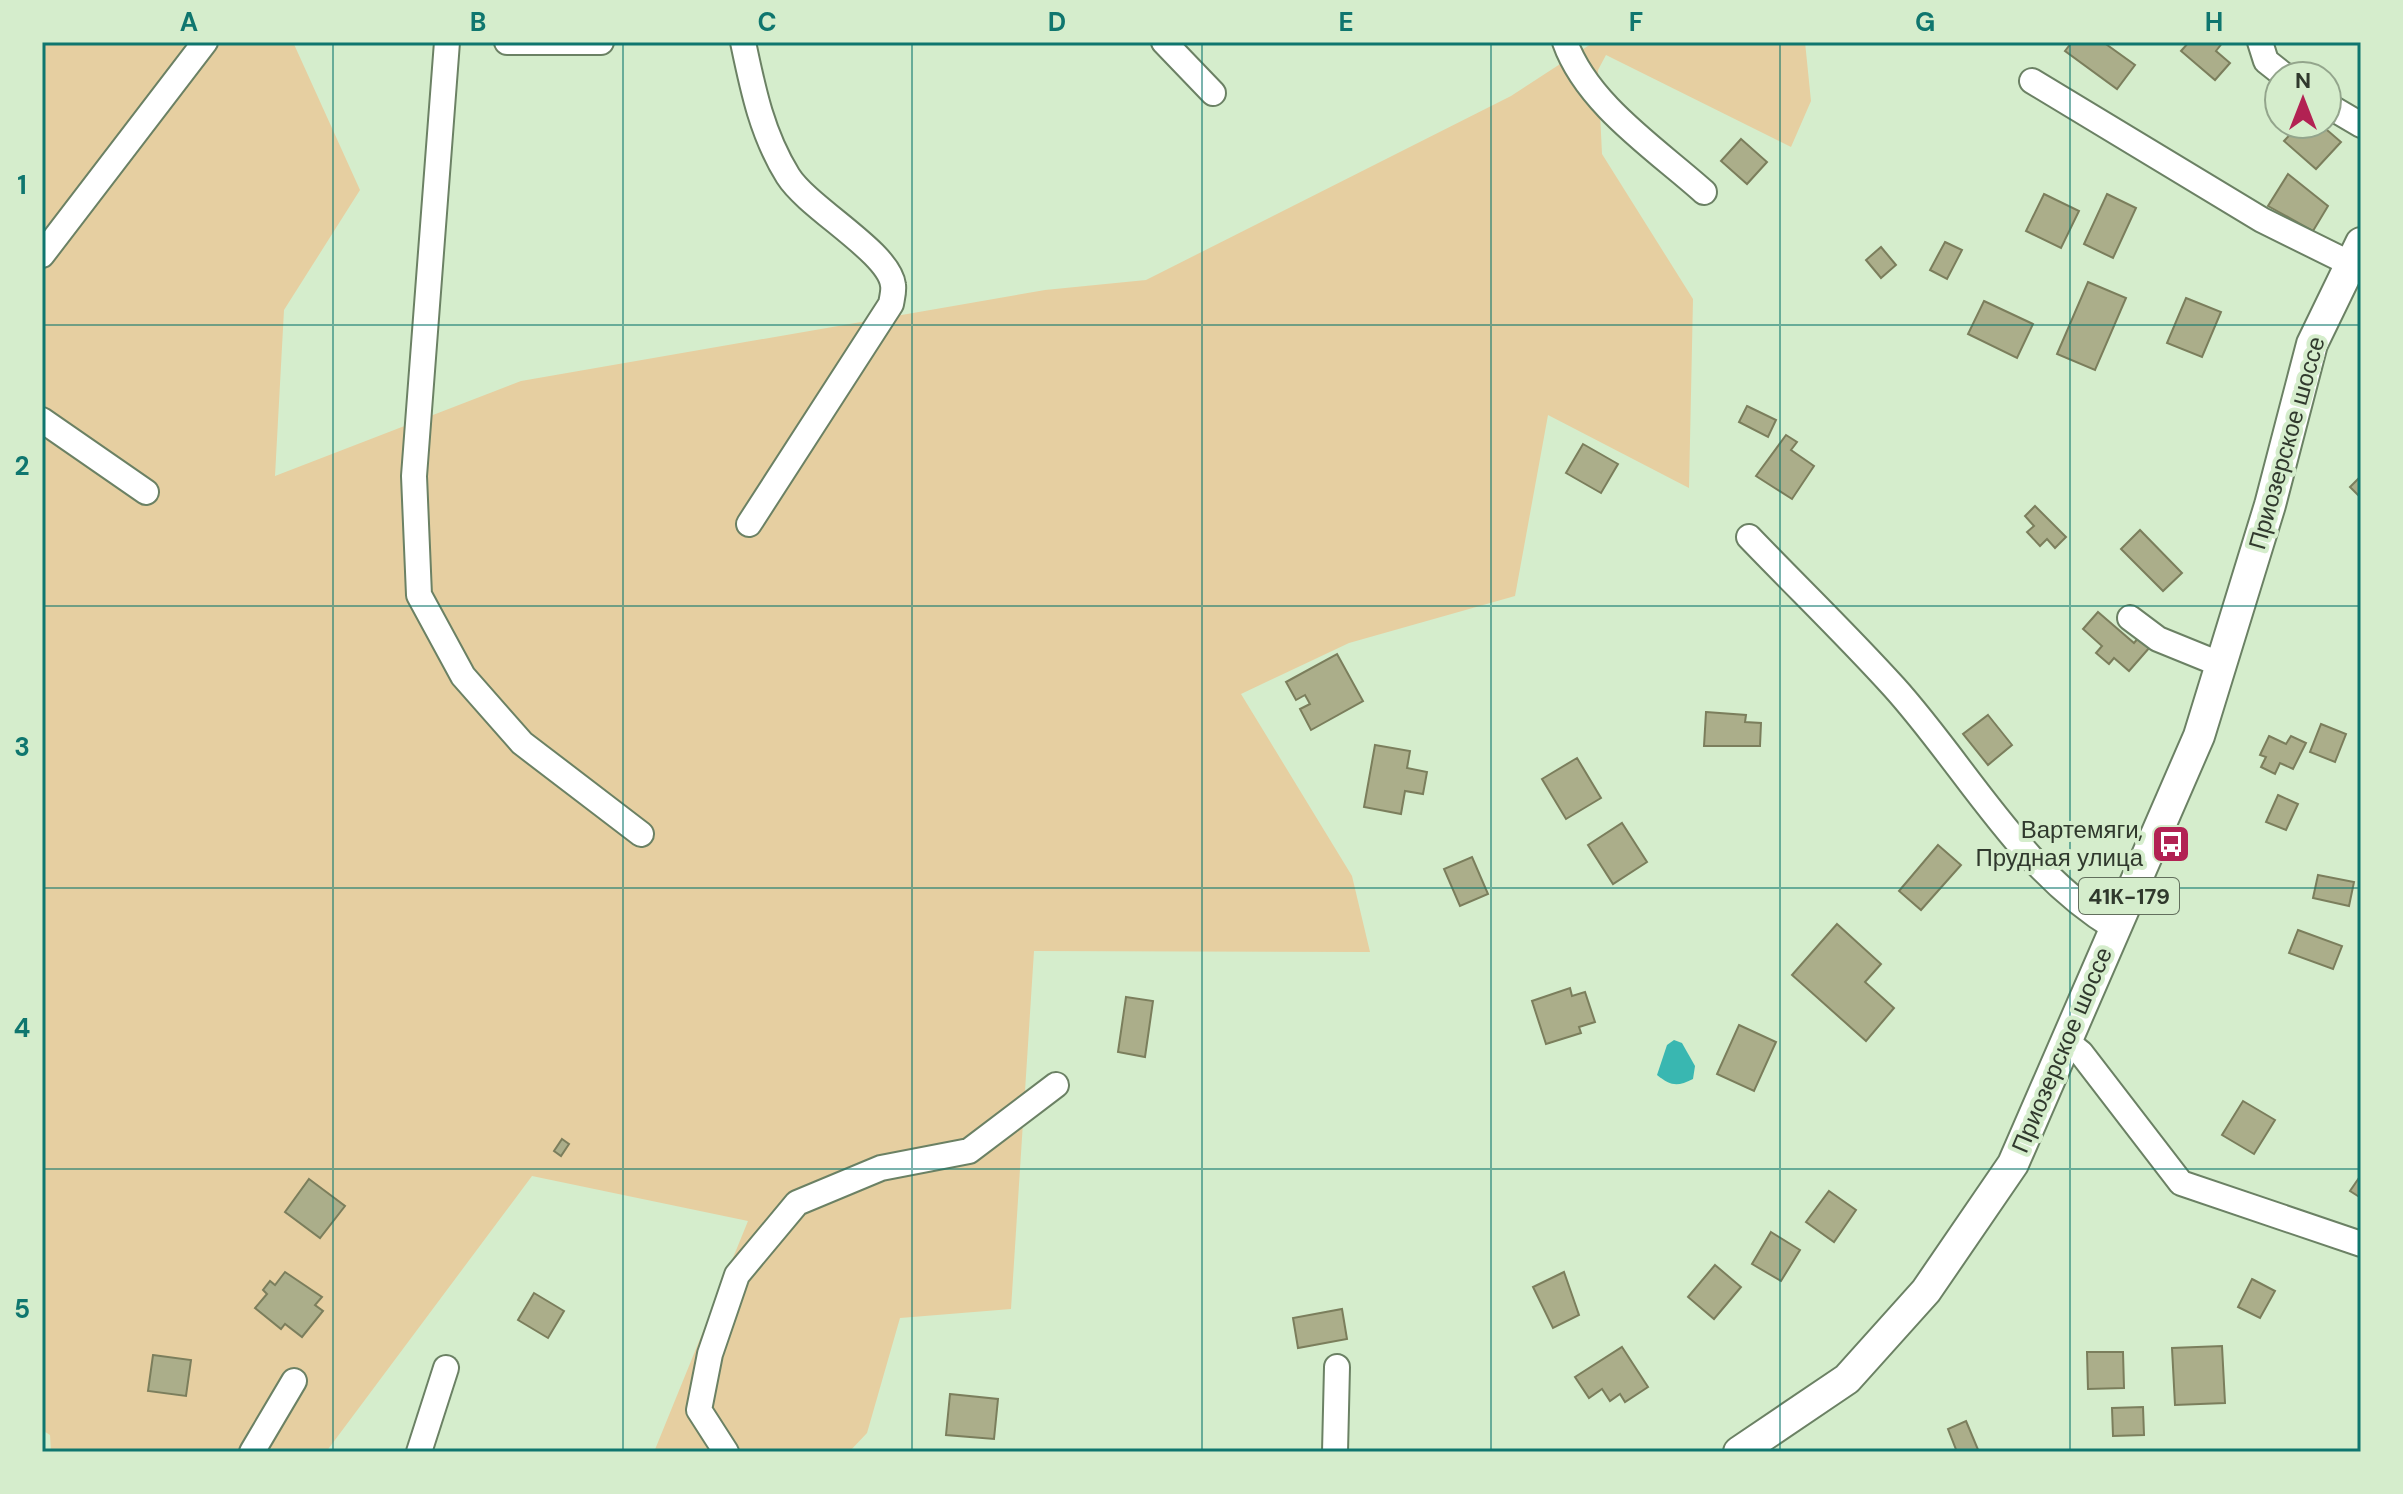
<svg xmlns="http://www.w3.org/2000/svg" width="2403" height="1494" font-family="'DM Sans',sans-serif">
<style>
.green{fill:#e6cfa1}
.water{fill:#39b7b1}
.building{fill:#abae8a;stroke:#7b7e5c;stroke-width:2}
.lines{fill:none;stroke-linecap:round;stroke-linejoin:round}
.minor-casing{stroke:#6b8164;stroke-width:28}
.major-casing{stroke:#6b8164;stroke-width:34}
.minor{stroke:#fff;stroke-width:24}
.major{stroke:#fff;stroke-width:30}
.grid{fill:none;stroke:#0f766e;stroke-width:2;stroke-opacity:0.55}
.labels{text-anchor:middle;stroke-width:8;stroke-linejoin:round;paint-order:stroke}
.shield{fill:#d5edcc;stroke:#626f5d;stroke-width:2}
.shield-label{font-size:22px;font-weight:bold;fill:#30392d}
.street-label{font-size:24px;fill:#30392d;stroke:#d5edcc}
.poi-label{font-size:24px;fill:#30392d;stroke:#d5edcc;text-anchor:end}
.neatline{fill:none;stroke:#0f766e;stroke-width:3}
.grid-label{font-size:26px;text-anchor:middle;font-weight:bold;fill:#0f766e}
</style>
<rect width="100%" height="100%" fill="#d5edcc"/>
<path class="green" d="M42,42H293L360,190L284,310L275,476L521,381L1045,290L1146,280L1511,96L1594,42H1805L1811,101L1791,147L1606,55L1598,70L1602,154L1693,299L1689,488L1548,415L1515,596L1349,643L1241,694L1352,876L1370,952L1034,951L1011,1309L900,1318L867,1433L849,1452H654L748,1221L532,1176L326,1452H51L50,1435L42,1430Z"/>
<path class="water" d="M1674,1040L1682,1043L1695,1066L1693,1079C1677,1087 1671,1086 1657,1075L1667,1045Z"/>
<g class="building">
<path d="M2072,42H2103L2135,65L2117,89L2065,51Z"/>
<path d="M2189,42H2223L2216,51L2230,63L2215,80L2181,51Z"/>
<path d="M2300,124H2320L2341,142L2316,169L2284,141Z"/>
<path d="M1741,139L1767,162L1747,184L1721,161Z"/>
<path d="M2288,174L2328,206L2313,231L2268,206Z"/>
<path d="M2044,194L2079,211L2061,248L2026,231Z"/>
<path d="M2107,194L2136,208L2113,258L2084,244Z"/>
<path d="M1945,242L1962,250L1947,279L1930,270Z"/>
<path d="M1881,247L1896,265L1881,278L1866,260Z"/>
<path d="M2088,282L2126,298L2095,370L2057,354Z"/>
<path d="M2186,298L2221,312L2202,357L2167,343Z"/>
<path d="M1984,301L2033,324L2017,358L1968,334Z"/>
<path d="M1747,406L1776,420L1768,437L1739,422Z"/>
<path d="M1786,435L1797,442L1791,450L1814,466L1792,499L1756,476Z"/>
<path d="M1583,444L1618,464L1601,493L1566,473Z"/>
<path d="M2361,476V498L2350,487Z"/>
<path d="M2035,506L2066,537L2055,548L2047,539L2040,546L2027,532L2034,526L2025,516Z"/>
<path d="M2140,530L2182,573L2163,591L2121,549Z"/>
<path d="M2098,612L2134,643L2139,637L2150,647L2129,671L2114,658L2109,664L2096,653L2102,646L2083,629Z"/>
<path d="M1337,654L1363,701L1311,730L1300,709L1310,704L1305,695L1296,700L1286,682Z"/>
<path d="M1706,712L1746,715L1745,722L1761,723L1760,746H1704Z"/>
<path d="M1988,715L2012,745L1988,765L1963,734Z"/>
<path d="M2321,724L2346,734L2335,762L2310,752Z"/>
<path d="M2269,736L2286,744L2291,736L2306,743L2293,769L2280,763L2275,774L2261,767L2266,757L2260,755Z"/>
<path d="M1375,745L1410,751L1407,768L1427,772L1423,794L1405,791L1401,814L1364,807Z"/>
<path d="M1577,758L1601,798L1566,819L1542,779Z"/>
<path d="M2278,795L2298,804L2286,830L2266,822Z"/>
<path d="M1622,823L1647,862L1613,884L1588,845Z"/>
<path d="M1938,845L1961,865L1921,910L1899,891Z"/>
<path d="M1472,857L1488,894L1460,906L1444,869Z"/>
<path d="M2318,875L2354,882L2349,906L2313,898Z"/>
<path d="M1837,924L1881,964L1865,982L1894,1008L1866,1041L1792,975Z"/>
<path d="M2298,930L2342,946L2333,969L2289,953Z"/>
<path d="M1570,988L1572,996L1585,992L1595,1022L1579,1027L1581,1033L1546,1044L1532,1001Z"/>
<path d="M1126,997L1153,1001L1145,1057L1118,1052Z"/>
<path d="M1739,1025L1776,1042L1754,1091L1717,1074Z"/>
<path d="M2243,1101L2275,1120L2254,1154L2222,1135Z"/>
<path d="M562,1139L569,1144L561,1156L554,1151Z"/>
<path d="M2361,1175V1198L2350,1191Z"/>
<path d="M309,1179L345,1206L320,1238L285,1212Z"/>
<path d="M1829,1191L1856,1210L1834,1242L1806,1222Z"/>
<path d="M1771,1232L1800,1250L1781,1281L1752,1264Z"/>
<path d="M1715,1265L1741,1287L1714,1319L1688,1297Z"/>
<path d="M285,1272L322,1297L315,1305L323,1311L302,1337L285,1324L281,1329L255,1308L267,1294L263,1290L270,1281L275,1285Z"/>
<path d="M1564,1272L1579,1315L1553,1328L1533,1287Z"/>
<path d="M2252,1279L2275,1291L2260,1318L2238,1307Z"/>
<path d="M534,1293L564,1311L548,1338L518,1320Z"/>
<path d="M1342,1309L1347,1339L1298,1348L1293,1318Z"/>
<path d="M2222,1346L2225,1403L2175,1405L2172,1348Z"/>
<path d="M1622,1347L1648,1387L1625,1402L1620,1394L1610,1401L1602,1389L1589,1398L1575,1377Z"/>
<path d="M2087,1352H2123L2124,1388L2088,1389Z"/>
<path d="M153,1355L191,1360L186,1396L148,1391Z"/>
<path d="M950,1394L998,1399L994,1439L946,1435Z"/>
<path d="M2143,1407L2144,1435L2113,1436L2112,1408Z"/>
<path d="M1966,1421L1979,1452H1957L1948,1429Z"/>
</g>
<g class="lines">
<g class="minor-casing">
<g id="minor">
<path d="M447,42L414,476L419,595L463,676L522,743L641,834"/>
<path d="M507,42H601"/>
<path d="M743,42C753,90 762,134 788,176C809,209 889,252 893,285C894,291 892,298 891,304L749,524"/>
<path d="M1164,42L1213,93"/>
<path d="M1565,42C1587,104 1656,149 1704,192"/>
<path d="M2260,42L2266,61L2285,76"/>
<path d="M2032,81L2262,220L2349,263"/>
<path d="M2327,105L2361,125"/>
<path d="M42,255L205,42"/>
<path d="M42,420L146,492"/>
<path d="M1749,537C1797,587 1847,635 1894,687C1967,768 2019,870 2115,928"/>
<path d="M2130,618L2158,639L2222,665"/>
<path d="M2066,1041L2081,1053L2181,1183L2361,1244"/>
<path d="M252,1452L294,1381"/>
<path d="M419,1452L446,1368"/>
<path d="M726,1452L699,1410L710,1354L737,1275L797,1203L881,1168L969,1151L1056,1085"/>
<path d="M1335,1452L1337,1367"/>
</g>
</g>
<g class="major-casing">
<path id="major" d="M1739,1452L1847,1379L1926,1291L2013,1164L2199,736L2270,505L2312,344L2361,243"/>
</g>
<use href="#minor" class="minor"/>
<use href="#major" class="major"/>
</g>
<path class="grid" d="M333,42V1452M623,42V1452M912,42V1452M1202,42V1452M1491,42V1452M1780,42V1452M2070,42V1452M42,325H2361M42,606H2361M42,888H2361M42,1169H2361"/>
<defs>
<g id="bus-square" transform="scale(2)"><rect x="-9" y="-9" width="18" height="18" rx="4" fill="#b22253" stroke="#d5edcc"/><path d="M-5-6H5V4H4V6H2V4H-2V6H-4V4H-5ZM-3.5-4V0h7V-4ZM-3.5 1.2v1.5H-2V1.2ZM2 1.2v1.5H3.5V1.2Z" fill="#fff"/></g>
</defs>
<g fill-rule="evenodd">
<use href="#bus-square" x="2171" y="844"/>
</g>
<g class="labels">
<rect class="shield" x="2079" y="878" width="100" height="36" rx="6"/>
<g class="shield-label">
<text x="2129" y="904">41К-179</text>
</g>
<g class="street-label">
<text transform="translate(2287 443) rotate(-74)" y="8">Приозерское шоссе</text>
<text transform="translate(2062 1050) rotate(-67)" y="8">Приозерское шоссе</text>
</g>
<g class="poi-label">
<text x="2143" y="838">Вартемяги,<tspan x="2143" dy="28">Прудная улица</tspan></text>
</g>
</g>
<rect width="2403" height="1494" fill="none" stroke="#d5edcc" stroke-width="88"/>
<g transform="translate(2303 100)"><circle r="38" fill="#d5edcc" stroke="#93a58c" stroke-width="2"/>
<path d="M0-6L14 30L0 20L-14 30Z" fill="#b22253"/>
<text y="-12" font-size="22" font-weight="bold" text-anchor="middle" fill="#30392d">N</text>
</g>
<rect x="44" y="44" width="2315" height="1406" class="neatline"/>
<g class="grid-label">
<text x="189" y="31">A</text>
<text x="478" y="31">B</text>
<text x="767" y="31">C</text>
<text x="1057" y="31">D</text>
<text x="1346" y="31">E</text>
<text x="1636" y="31">F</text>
<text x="1925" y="31">G</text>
<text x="2214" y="31">H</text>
<text x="22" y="194">1</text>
<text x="22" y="475">2</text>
<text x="22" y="756">3</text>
<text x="22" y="1037">4</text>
<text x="22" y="1318">5</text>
</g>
</svg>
